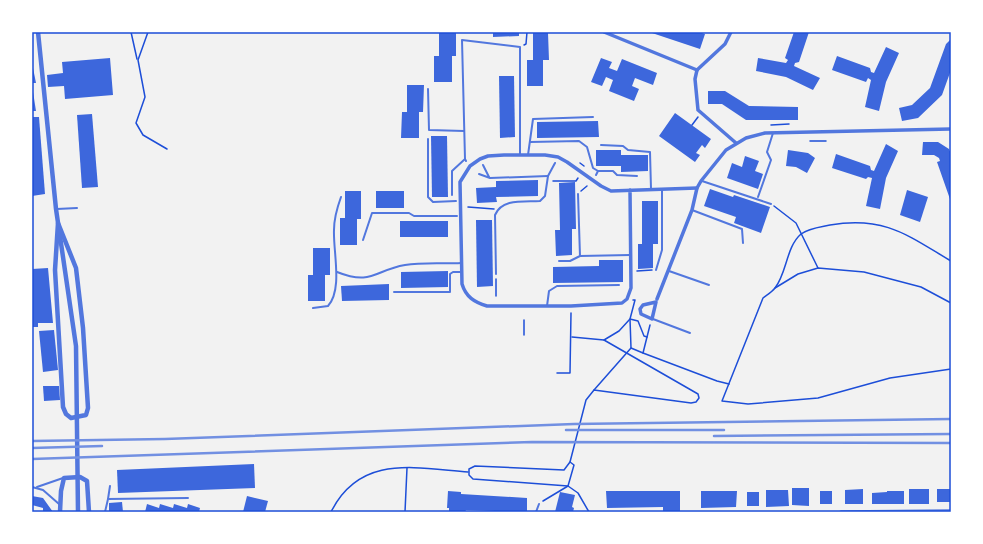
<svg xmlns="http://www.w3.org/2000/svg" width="983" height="544" font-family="'Archivo Narrow',sans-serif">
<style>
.building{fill:#3d67dc}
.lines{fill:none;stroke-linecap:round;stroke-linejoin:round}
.path{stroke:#1d4ed8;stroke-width:1.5}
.service{stroke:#5277de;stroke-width:2}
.minor{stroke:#5277de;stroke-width:3.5}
.tertiary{stroke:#5277de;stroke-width:4.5}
.rail{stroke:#7290e2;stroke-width:2.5}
.neatline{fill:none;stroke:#1d4ed8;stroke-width:1.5}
</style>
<rect width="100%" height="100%" fill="#f2f2f2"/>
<g class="building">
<path d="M439,32H456V56H452V82H434V56H439Z"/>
<path d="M493,32H519V36L493,37Z"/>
<path d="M649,32H699L705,34L700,49Z"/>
<path d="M794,32H809L799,62L795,63L794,66L820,78L813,90L786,77L756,71L758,58L786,63L788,60L785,58Z"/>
<path d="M533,33H548L549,60H543V86H527V60H533Z"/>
<path d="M951,39V70L942,95L918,118L902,121L899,108L912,105L930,88L946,44Z"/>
<path d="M886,47L899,53L886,82L879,111L865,107L871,80L868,78L866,82L832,70L837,56L870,68L871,72L874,73Z"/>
<path d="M110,58L113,95L65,99L64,86L48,87L47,75L63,73L62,62Z"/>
<path d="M601,58L612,62L609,68L617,71L622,59L657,73L653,85L635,78L632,86L639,89L634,101L609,91L613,80L606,77L602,86L591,82Z"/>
<path d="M32,63L36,83H32Z"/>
<path d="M499,76H514L515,137L500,138Z"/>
<path d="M407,85H424L423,112H419V138H401L402,112H407Z"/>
<path d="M708,91H725L749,106L798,107V120H746L722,104H708Z"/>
<path d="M32,92H33L36,111H32Z"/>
<path d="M675,113L711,139L705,148L702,145L696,153L700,155L695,162L659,136Z"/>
<path d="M92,114L98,187L82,188L77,115Z"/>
<path d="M32,117H39L45,194L32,196Z"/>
<path d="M598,121L599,137L537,138V122Z"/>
<path d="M431,136H447L448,197H432Z"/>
<path d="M923,142H938L949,149L951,154V202L937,162L940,161L939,158L934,155H922Z"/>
<path d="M886,144L898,151L886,178L880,209L866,206L872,178L868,177L866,179L832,168L836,154L870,166L871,170L874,171Z"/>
<path d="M596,150H621V155H648V171L621,172V166H596Z"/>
<path d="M788,150L808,153L815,158L807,173L796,167L786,166Z"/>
<path d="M745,156L759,161L755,171L763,174L758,189L727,178L732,163L742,167Z"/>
<path d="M538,180V196L496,197L497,202L477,203L476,188L496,187V181Z"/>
<path d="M575,182L576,229H572V255L556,256L555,230H560L559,183Z"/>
<path d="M710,189L733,197L734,195L770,207L761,233L734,223L736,217L704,206Z"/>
<path d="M907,190L928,197L920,222L900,215Z"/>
<path d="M345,191H361V219H357V245H340V218H345Z"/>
<rect x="376" y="191" width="28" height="17"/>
<path d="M642,201H658V244H653V268L638,269V244H642Z"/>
<path d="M476,220H492L493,286L477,287Z"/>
<rect x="400" y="221" width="48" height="16"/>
<path d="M313,248H330V275H325V301H308V275H313Z"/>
<path d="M599,260H623V282L553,283V267L599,266Z"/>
<path d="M48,268L53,323H38V327H32V269Z"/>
<path d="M448,271V287L401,288V272Z"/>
<path d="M389,284V300L342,301L341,286Z"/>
<path d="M54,330L58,370L43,372L39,331Z"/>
<path d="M43,386H59L60,400L44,401Z"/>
<path d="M254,464L255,488L118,493L117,470Z"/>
<path d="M792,488H809V506L792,505Z"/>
<path d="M863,489V504H845V490Z"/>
<rect x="909" y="489" width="20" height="15"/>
<rect x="937" y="489" width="14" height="13"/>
<path d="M766,490H788L789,506L766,507Z"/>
<path d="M448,491L461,492V494L527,498V512L466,510L465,512H449V508H447Z"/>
<path d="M606,491H680V512H663V507L607,508Z"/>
<path d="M701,491H737L736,507L701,508Z"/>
<rect x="820" y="491" width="12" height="13"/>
<path d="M887,491H904V504H872V493L887,492Z"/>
<path d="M560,492L575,495L572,507L574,508L573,512H555Z"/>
<rect x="747" y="492" width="12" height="14"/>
<path d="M32,496L43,498L53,512H43V508L32,505Z"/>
<path d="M247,496L268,501L265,512H243Z"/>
<path d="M122,502L123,512H109V503Z"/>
<path d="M147,504L159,508L160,504L173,508L174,504L187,508L188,504L200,508L199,512H145Z"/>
</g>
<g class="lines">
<g class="path">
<path d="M131,32L137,59"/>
<path d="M148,32L138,60L145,97L136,123L143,135L167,149"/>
<path d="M524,45L526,44L527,32"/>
<path d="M692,125L698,117"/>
<path d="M771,125L789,124"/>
<path d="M810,141H826"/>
<path d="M580,163L584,166"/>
<path d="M553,181H576L578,178"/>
<path d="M581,191L587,186"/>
<path d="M774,206L796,223L818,268"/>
<path d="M468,207L494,209"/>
<path d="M951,261C907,235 885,216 830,225C821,227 809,228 801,234C786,247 787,273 775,288C772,292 767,295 763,298L722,401L748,404L818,398L890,378L951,369"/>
<path d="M637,271L652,270"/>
<path d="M496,279V296"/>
<path d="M775,288L798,274L818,268L864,272L921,287L951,303"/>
<path d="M524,320V335"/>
<path d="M572,337L604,340L698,394L699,398L696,402L691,403L594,390L586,400L570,462L564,470L475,466L469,469V475L473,479L568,486L578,493L589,512"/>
<path d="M604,340L619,331L630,319L638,321L644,336L647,337"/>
<path d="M631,348L643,353L650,325"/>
<path d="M643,353L717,381L729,384"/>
<path d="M557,373H570L571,313"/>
<path d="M594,390L631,348L630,319L635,300H633"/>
<path d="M543,501L568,486L574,465L570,462"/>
<path d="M331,512C360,454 415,468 468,472"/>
<path d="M405,512L407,468"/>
</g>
<g class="service">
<path d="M428,89L429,130L464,131"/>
<path d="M428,139V197L433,202L456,201"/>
<path d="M530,142L579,141L587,147L593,168L598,171"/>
<path d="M601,145L623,146L628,150L650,152L651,189"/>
<path d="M528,155L533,119L593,117"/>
<path d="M466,161L465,159L462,40L520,47V155"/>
<path d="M483,165L489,177"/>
<path d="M479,174L490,178L548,176"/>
<path d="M596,175L598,171H613L617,175L637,176"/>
<path d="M702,181L771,204"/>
<path d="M578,194L580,256"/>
<path d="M452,195V171L465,159"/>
<path d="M758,197L771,160L767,152L773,133"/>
<path d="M57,209L77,208"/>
<path d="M692,210L742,229L743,243"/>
<path d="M363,240L372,213H409L414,216H457"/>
<path d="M559,261H570L580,256L630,255"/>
<path d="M656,270L662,250V190"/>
<path d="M669,271L709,285"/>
<path d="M337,272C372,286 375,270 405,265C423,262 443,264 461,263"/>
<path d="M496,274L495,215C502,198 524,202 540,201L545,196L548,176L555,163"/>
<path d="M394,292H450V274L453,272H462"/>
<path d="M547,306L549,291L557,286L619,285"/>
<path d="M313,308L328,306C343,289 333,252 334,230C334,219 337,208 341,197"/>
<path d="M653,319L690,333"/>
<path d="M32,487L43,490L59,504"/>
<path d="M37,487L63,478"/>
<path d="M108,499L110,486"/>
<path d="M105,512L108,499L188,498"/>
<path d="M536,512L539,504"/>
</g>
<g class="minor">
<path d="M604,32L697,70"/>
<path d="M697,70L695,79L698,110L736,143"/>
<path d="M697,70L725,44L731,32"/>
<path d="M630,190L631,288L627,299L622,303L571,306H487C474,302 466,297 462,284L460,182L470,166L480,159L488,156L504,155H545L558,157L567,162L601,186L611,191L697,188"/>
<path d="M657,299L692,210L697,188L701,181L726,150L746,138L765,133L951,129"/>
<path d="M656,302L652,319L641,314L640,309L643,305Z"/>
<path d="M841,512L951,511"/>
</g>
<g class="tertiary">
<path d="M38,32L56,209L76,346L78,512"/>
<path d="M58,223L76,268L83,328L88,408L86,415L71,418L66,414L63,407L55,270Z"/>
<path d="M60,512L61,491L64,478L80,477L87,481L89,512"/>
</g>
<g class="rail">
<path d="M566,430H724"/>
<path d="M714,436L951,434"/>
<path d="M32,441L165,439L574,424L951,419"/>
<path d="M32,448L102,446"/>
<path d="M32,459L532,442L951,443"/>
</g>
</g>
<rect width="983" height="544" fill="none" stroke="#ffffff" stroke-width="66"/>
<rect x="33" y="33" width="917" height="478" class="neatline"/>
</svg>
